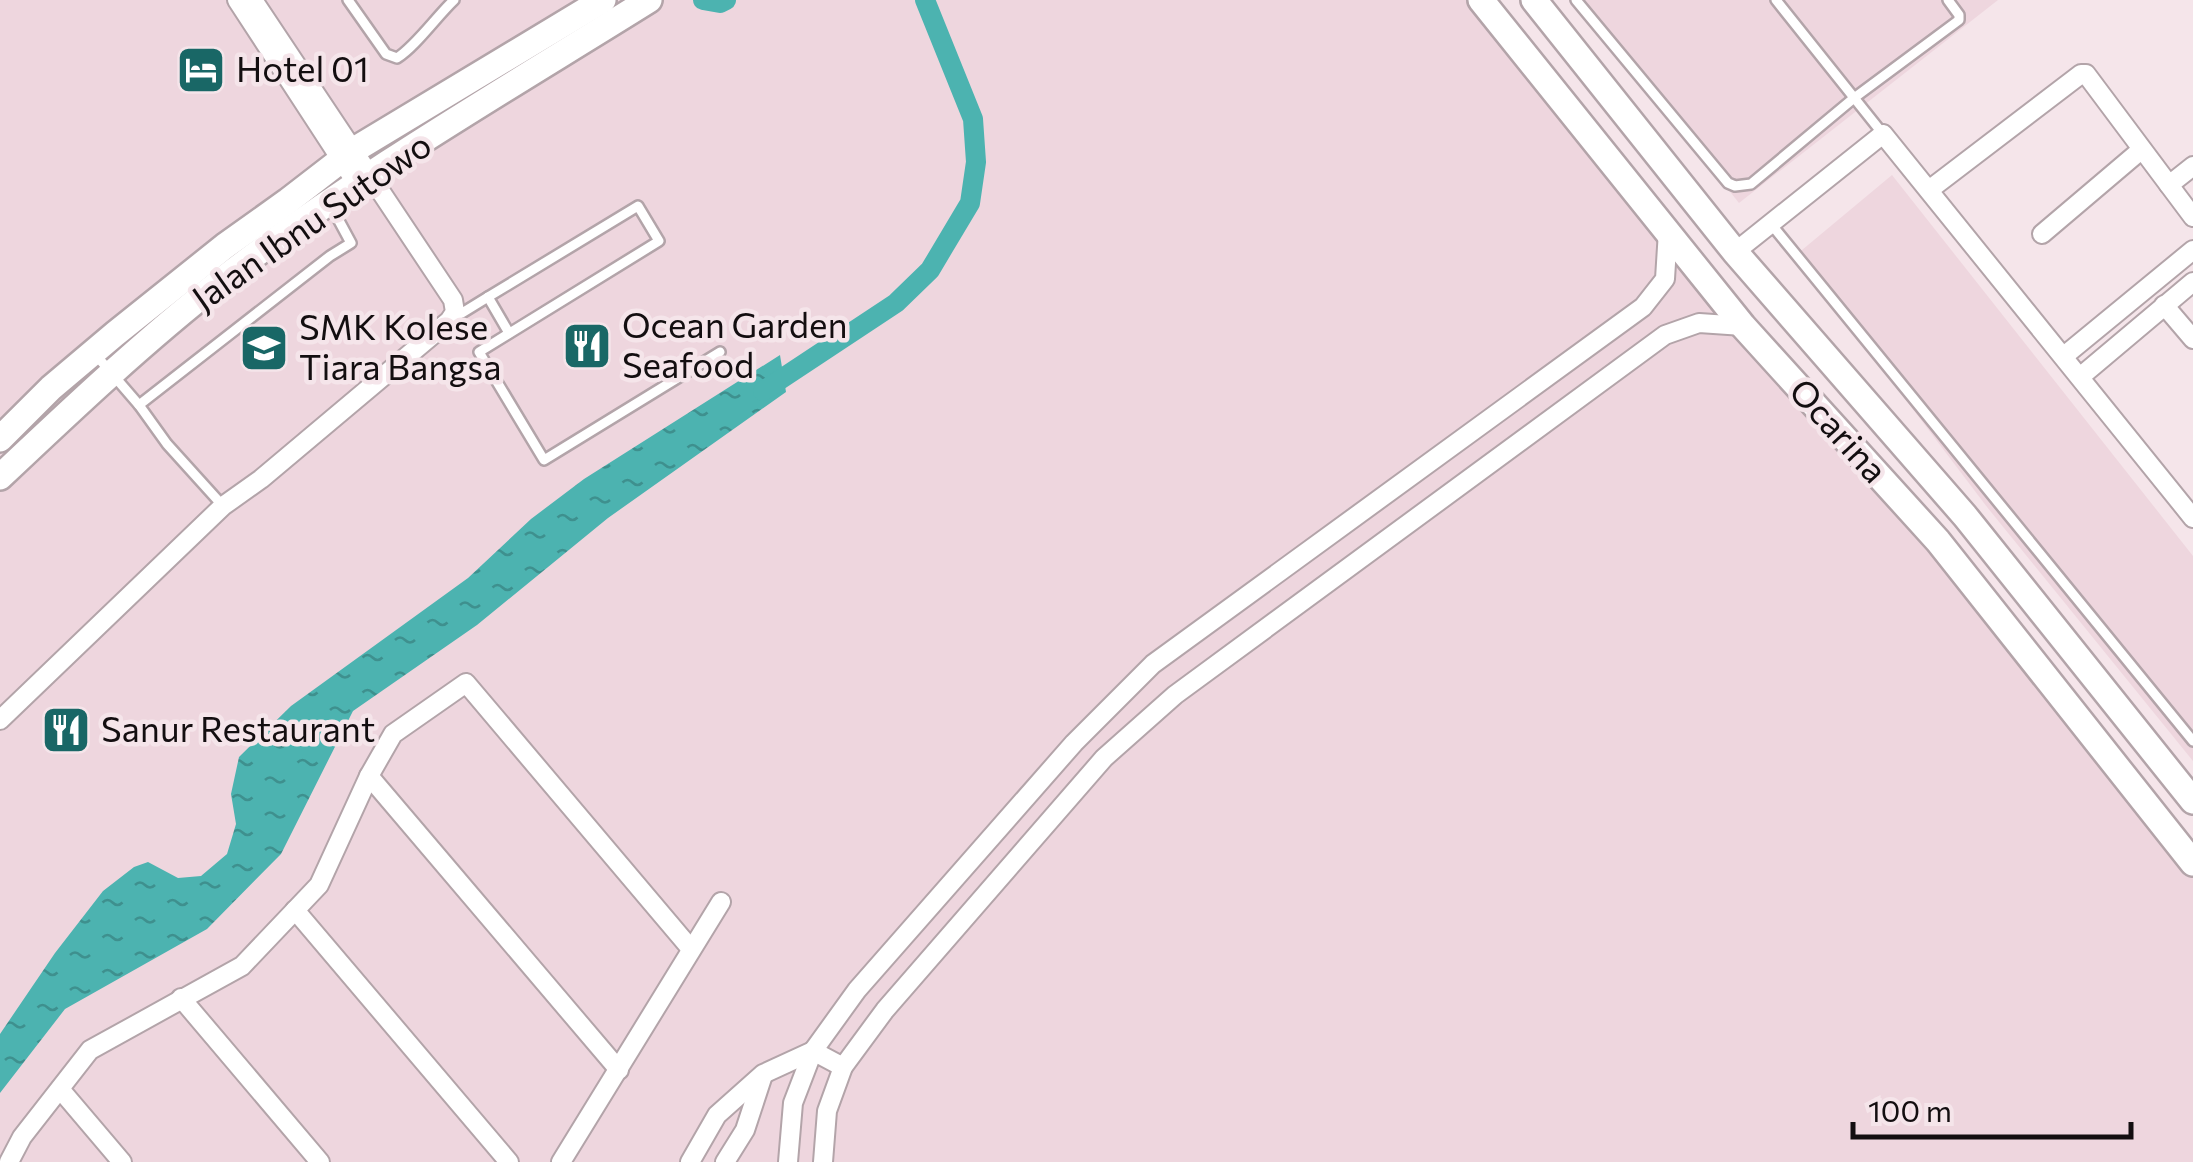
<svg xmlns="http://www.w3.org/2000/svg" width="2193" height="1162" font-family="Commissioner,sans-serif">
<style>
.built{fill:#eed6de}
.water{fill:url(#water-ripples)}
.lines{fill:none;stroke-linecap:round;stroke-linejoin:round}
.canal{stroke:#4cb3b0;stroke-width:20}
.service-casing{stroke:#b3a4a9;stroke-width:14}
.minor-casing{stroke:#b3a4a9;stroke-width:22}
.secondary-casing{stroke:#b3a4a9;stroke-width:30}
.service{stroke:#fff;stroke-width:9}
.minor{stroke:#fff;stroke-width:18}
.secondary{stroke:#fff;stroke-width:25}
.labels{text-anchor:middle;stroke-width:9;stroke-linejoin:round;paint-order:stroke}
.poi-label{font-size:35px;fill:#130e10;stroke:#f5e5ea;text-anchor:start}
.street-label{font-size:35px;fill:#130e10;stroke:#f5e5ea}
</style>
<defs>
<pattern id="water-ripples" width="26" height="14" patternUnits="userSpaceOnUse" patternTransform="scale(2.5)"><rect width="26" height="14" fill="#4cb3b0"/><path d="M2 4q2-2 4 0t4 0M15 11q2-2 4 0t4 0" fill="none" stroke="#3e908e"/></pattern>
</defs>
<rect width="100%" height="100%" fill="#f5e5ea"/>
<g class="built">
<path d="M0,0H1481L2193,863V1162H0Z"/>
<path d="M1577,0H1998L1739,203Z"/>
<path d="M1892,175L2193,556V761L1987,507L1796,255Z"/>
</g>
<path class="water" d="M780,355L786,392L608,518L477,625L353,711L281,854L207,929L65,1009L0,1093V1034L55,953L103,891L134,867L148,862L178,878L201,876L227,854L236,824L231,794L239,757L291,706L468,578L531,519L584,479Z"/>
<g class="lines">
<g class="canal">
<path d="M703,0L720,3L726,0"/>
<path d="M763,391L896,303L930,270L970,203L976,162L973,119L925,0"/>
</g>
<g class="service-casing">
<g id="service">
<path d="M348,0L386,54L397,58C415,47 437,16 454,0"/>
<path d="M1576,0L1728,183L1735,186L1751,184L1854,98L1955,23L1959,20V15L1948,0"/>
<path d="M1776,0L1883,134"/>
<path d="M1771,224L2193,741"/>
<path d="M488,297L509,333"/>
<path d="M455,312L462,313L488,297L638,206L659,241L479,352L544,460L720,352"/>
<path d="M95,354L139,405"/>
<path d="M223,506L167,444L139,405L330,256L351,243L330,204"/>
</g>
</g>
<g class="minor-casing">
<g id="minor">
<path d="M237,0L357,184"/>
<path d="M2169,185L2193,166"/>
<path d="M1929,190L2081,74H2086L2193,217"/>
<path d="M2042,234L2141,150"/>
<path d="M1735,252L1883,134L2193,518"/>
<path d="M2164,305L2193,339"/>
<path d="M2064,356L2193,250"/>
<path d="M2080,377L2193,282"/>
<path d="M0,720L223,506L261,479L449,321L455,312L453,300L253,0"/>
<path d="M369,776L619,1070"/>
<path d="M295,910L509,1162"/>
<path d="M181,998L320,1162"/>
<path d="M60,1089L122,1162"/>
<path d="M9,1162L22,1137L90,1050L242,966L319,885L369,776L393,734L466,683L691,949"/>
<path d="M561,1162L721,902"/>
<path d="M690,1162L717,1115L763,1074L813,1051L843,1067"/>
<path d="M725,1162L745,1130L763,1075"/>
<path d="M788,1162L793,1103L813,1051L857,990L1074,743L1153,664L1643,307L1665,279L1668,231"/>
<path d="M823,1162L827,1111L843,1067L885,1010L1104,758L1175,695L1665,335L1699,323L1743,326"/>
</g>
</g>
<g class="secondary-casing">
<g id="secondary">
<path d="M1481,0L1743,326L1938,541L2193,863"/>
<path d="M1534,0L1735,252L1965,516L2193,801"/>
<path d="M0,439L51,388L115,334L225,246L288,201L354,150L603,0"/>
<path d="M0,477C72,409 144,341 222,280C356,176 505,90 649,0"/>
</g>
</g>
<use href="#service" class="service"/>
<use href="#minor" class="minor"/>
<use href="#secondary" class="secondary"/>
</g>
<defs>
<g id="hotel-square" transform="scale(2.5)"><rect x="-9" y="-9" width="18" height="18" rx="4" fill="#196766" stroke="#f5e5ea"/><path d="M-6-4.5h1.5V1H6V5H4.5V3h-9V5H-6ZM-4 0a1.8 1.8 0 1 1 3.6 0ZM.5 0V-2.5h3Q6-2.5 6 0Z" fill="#fff"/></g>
<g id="restaurant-square" transform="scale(2.5)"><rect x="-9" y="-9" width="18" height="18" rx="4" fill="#196766" stroke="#f5e5ea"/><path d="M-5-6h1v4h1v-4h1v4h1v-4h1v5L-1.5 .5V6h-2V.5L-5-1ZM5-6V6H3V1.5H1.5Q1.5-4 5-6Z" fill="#fff"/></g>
<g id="school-square" transform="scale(2.5)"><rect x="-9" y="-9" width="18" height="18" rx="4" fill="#196766" stroke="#f5e5ea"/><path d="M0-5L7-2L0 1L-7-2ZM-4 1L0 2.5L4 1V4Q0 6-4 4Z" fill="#fff"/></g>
</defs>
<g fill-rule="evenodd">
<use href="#hotel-square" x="201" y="70"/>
<use href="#restaurant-square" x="587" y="346"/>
<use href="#school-square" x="264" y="348"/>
<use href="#restaurant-square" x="66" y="730"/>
</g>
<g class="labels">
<g class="poi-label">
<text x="236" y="82">Hotel 01</text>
<text x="622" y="338">Ocean Garden<tspan x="622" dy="40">Seafood</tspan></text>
<text x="299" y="340">SMK Kolese<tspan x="299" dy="40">Tiara Bangsa</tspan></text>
<text x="101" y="742">Sanur Restaurant</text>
</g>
<g class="street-label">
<text transform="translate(312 222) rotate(-35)" y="12">Jalan Ibnu Sutowo</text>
<text transform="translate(1838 431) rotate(48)" y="12">Ocarina</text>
</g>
</g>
<path d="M1853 1122v15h278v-15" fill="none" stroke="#130e10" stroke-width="5"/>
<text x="1868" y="1122" font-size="30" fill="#130e10" stroke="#f5e5ea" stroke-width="8" paint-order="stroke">100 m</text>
</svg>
